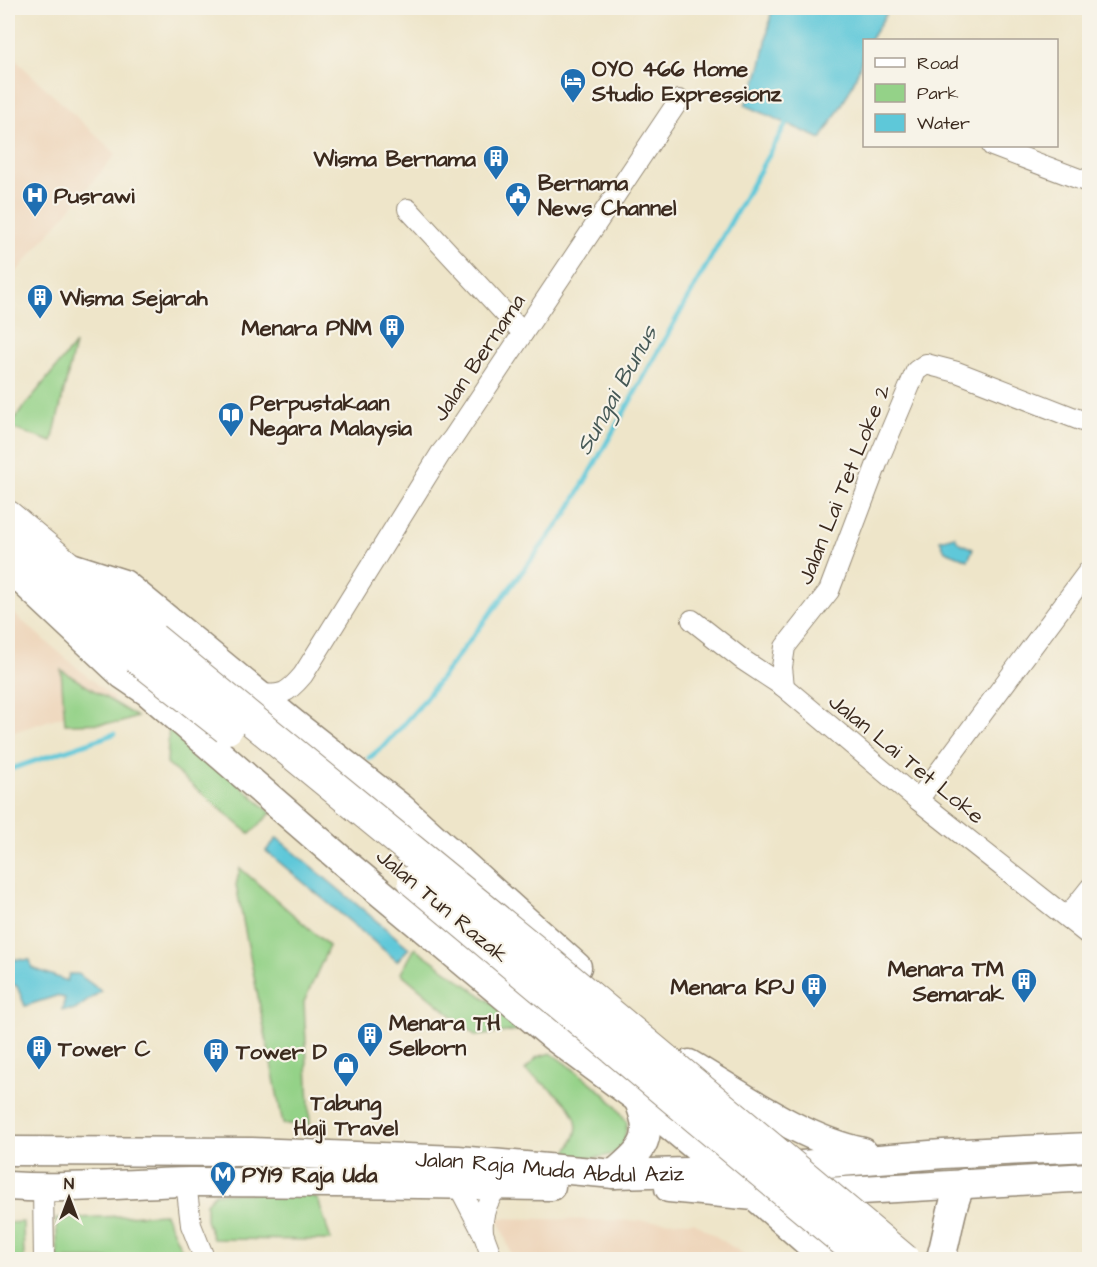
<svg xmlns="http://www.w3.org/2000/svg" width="1097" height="1267" font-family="'Architects Daughter',sans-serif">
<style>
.built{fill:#eed6bb}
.green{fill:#94d288;stroke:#687e53;stroke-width:1.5}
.water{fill:#5ec8d9;stroke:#4c797c;stroke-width:1.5}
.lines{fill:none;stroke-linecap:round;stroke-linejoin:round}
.stream{stroke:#5ec8d9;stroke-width:5}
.minor-casing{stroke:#948874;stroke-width:22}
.secondary-casing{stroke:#948874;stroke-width:31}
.primary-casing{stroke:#948874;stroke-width:34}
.minor{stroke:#fff;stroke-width:20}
.secondary{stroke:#fff;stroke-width:28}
.primary{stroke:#fff;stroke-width:32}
.primary-bridge-casing{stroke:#948874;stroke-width:34;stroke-linecap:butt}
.primary-bridge{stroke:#fff;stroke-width:32}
.labels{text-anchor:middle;stroke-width:4.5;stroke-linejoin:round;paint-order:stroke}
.poi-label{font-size:22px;font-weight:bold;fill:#3b2a1e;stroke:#f7f3e8;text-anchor:start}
.street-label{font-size:22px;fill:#3b2a1e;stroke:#f7f3e8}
.water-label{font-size:24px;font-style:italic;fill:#465956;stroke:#f7f3e8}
</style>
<rect width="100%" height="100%" fill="#f7f3e8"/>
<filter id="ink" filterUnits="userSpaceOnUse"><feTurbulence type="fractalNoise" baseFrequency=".0167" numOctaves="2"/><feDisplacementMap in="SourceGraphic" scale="12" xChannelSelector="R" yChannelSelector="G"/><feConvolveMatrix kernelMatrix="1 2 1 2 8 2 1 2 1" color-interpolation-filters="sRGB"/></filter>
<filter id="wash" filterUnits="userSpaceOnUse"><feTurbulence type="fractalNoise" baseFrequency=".008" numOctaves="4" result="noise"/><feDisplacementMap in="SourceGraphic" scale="24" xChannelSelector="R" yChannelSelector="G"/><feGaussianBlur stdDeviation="1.35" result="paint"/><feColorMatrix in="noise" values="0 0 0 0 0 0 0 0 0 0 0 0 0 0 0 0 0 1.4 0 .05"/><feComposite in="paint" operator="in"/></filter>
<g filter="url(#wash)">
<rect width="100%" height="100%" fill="#eee5c9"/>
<g class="built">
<path d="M8,53L116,154L8,282Z"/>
<path d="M8,609L114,699L8,734Z"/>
<path d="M498,1218L694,1222L751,1259H513Z"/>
</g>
<g class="green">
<path d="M75,344L52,442L8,427Z"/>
<path d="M61,670L137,717L119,723L65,724Z"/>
<path d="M169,721L271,813L250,834L167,764Z"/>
<path d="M240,868L329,946L304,1002L310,1125L283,1124L236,885Z"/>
<path d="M415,948L528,1029L476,1036L401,973Z"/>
<path d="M551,1053C579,1074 610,1092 627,1123C626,1131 625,1141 621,1147C609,1162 581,1158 565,1154C569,1148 574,1140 576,1133C583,1106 543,1085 525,1070L537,1057Z"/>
<path d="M215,1193H302L318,1199L331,1240L213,1239L206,1220V1203Z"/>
<path d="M165,1214L186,1259H58L56,1219Z"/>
<path d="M23,1222L24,1259H8V1223Z"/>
</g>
<g class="water">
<path d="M772,8H890L870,40H864C864,76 838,110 821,139L745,105C762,76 766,41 772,8Z"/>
<path d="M955,536L958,542L973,549L968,560L945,551L940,540Z"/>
<path d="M277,838L409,948L397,961L266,851Z"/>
<path d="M8,959L30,960L32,968L67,981L69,974H78L101,991L75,1010H62L65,998L56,996L25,1006L17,986L8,983Z"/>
</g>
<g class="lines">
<g class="stream">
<path d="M369,758L385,745L418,708L567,513L790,117"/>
<path d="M8,770L114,734"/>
</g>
</g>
</g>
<g filter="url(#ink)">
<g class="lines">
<g class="minor-casing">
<g id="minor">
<path d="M992,146L1090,183"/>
<path d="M408,209L523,333"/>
<path d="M692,620L743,660L784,687L918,800L1090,936"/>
<path d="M784,687L782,667L785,647L829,591L878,461L916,371L926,364L957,372L1090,424"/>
<path d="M257,694C282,696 287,694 303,675L441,453L453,438L679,100"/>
<path d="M918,800L1090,569"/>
<path d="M1067,917L1090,888"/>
<path d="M186,1182L191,1225L205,1260"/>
<path d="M458,1185L483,1233L493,1260"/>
<path d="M43,1188L44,1260"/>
<path d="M483,1233C481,1213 488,1201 498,1185"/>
</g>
</g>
<g class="secondary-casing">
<g id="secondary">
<path d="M16,554L21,579L123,675L148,692L345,863L554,1037L638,1099L755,1196L828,1260"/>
<path d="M68,566L124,584L294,724L401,808L577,967"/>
<path d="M689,1064C743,1096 801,1139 863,1152"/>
<path id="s1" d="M8,1151L252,1152L458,1160L614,1174L725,1171L943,1154L1090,1147"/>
<path d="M614,1174C644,1148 655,1139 638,1099"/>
<path d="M8,1186C68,1190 129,1183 190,1182C310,1182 431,1184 551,1186"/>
<path d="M669,1188L755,1196L1090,1177"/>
<path d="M940,1260C948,1239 951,1195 964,1183"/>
</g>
</g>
<g class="primary-casing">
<g id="primary">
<path d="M8,517L153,639"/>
<path d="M8,547L137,657"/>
</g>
</g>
<use href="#minor" class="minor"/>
<use href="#secondary" class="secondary"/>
<use href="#primary" class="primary"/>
<g class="primary-bridge-casing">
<g id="primary-bridge">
<path d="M153,639L549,963L904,1260"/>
<path d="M137,657L227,728"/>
<path d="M414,881L867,1260"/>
</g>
</g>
<use href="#primary-bridge" class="primary-bridge"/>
</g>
</g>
<defs>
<g id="hotel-pin" transform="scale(1.35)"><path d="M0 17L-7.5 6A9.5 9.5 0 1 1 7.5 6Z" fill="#1f6fb2" stroke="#f7f3e8"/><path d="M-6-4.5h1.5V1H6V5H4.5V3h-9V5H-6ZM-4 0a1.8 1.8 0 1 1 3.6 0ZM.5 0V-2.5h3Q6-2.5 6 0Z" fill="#fff"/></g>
<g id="building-pin" transform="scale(1.35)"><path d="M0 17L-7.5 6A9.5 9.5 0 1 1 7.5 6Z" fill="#1f6fb2" stroke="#f7f3e8"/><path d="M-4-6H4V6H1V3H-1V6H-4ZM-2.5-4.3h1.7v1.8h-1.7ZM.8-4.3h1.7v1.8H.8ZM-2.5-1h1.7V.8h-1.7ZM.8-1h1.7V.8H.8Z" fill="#fff"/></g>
<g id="hospital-pin" transform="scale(1.35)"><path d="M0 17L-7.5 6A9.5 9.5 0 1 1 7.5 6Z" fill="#1f6fb2" stroke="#f7f3e8"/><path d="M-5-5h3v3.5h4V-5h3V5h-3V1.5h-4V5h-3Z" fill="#fff"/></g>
<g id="civic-pin" transform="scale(1.35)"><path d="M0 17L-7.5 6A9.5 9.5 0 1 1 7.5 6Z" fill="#1f6fb2" stroke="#f7f3e8"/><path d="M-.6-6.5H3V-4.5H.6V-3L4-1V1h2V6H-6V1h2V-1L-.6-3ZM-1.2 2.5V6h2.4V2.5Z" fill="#fff"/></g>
<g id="library-pin" transform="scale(1.35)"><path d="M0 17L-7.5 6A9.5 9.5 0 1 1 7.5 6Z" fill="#1f6fb2" stroke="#f7f3e8"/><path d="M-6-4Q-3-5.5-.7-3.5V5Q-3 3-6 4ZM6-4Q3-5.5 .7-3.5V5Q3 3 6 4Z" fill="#fff"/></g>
<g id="shop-pin" transform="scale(1.35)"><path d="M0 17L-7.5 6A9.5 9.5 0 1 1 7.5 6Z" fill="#1f6fb2" stroke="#f7f3e8"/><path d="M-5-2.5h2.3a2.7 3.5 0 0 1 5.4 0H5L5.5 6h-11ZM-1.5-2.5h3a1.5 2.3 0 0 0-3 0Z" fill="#fff"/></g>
<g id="metro-pin" transform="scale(1.35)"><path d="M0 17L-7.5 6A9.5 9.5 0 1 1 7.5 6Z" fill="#1f6fb2" stroke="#f7f3e8"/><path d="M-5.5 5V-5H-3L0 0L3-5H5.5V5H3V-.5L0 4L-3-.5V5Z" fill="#fff"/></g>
</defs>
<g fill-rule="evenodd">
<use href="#hotel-pin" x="573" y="81"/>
<use href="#building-pin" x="496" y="158"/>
<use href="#hospital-pin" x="35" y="195"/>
<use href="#civic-pin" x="518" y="195"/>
<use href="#building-pin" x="40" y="297"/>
<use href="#building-pin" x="392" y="327"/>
<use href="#library-pin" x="231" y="415"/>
<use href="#building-pin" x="1024" y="981"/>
<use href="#building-pin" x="814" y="986"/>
<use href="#building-pin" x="370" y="1035"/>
<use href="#building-pin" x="39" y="1048"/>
<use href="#building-pin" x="216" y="1051"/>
<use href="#shop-pin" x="346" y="1065"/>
<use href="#metro-pin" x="223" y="1174"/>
</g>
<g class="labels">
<g class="poi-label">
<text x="592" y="76">OYO 466 Home<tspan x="592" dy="25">Studio Expressionz</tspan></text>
<text x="476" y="166" text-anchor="end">Wisma Bernama</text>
<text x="538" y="190">Bernama<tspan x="538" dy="25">News Channel</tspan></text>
<text x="54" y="203">Pusrawi</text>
<text x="60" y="305">Wisma Sejarah</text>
<text x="372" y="335" text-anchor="end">Menara PNM</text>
<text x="250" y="410">Perpustakaan<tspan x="250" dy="25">Negara Malaysia</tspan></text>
<text x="1004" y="976" text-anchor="end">Menara TM<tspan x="1004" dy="25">Semarak</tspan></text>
<text x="794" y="994" text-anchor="end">Menara KPJ</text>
<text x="389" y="1030">Menara TH<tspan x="389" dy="25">Selborn</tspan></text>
<text x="58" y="1056">Tower C</text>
<text x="236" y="1059">Tower D</text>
<text x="346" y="1110" text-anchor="middle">Tabung<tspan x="346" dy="25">Haji Travel</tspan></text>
<text x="242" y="1182">PY19 Raja Uda</text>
</g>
<g class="street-label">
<text transform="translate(478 357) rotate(-56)" y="8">Jalan Bernama</text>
<text transform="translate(843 484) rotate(-68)" y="8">Jalan Lai Tet Loke 2</text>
<text transform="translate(907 758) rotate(39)" y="8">Jalan Lai Tet Loke</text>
<text transform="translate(443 905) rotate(40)" y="8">Jalan Tun Razak</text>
<text dy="8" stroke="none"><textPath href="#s1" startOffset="542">Jalan Raja Muda Abdul Aziz</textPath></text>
</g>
<g class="water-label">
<text transform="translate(616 390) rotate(-61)" y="8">Sungai Bunus</text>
</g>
</g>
<rect width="1097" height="1267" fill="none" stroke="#f7f3e8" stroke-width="30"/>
<rect x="863" y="39" width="195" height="108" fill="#f7f3e8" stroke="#aca397" stroke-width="1.5"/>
<rect x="875" y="58" width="30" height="9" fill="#ffffff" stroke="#aca397" stroke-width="1.5"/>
<text x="917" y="69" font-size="18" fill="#3b2a1e">Road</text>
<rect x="875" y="84" width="30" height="18" fill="#94d288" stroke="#aca397" stroke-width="1.5"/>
<text x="917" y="99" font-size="18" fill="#3b2a1e">Park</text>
<rect x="875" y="114" width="30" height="18" fill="#5ec8d9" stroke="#aca397" stroke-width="1.5"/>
<text x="917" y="129" font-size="18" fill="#3b2a1e">Water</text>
<g transform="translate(69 1198)" stroke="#f7f3e8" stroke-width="4.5" paint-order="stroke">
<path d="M0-4.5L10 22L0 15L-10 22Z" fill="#3b2a1e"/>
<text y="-9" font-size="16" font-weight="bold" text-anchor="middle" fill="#3b2a1e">N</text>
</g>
</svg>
